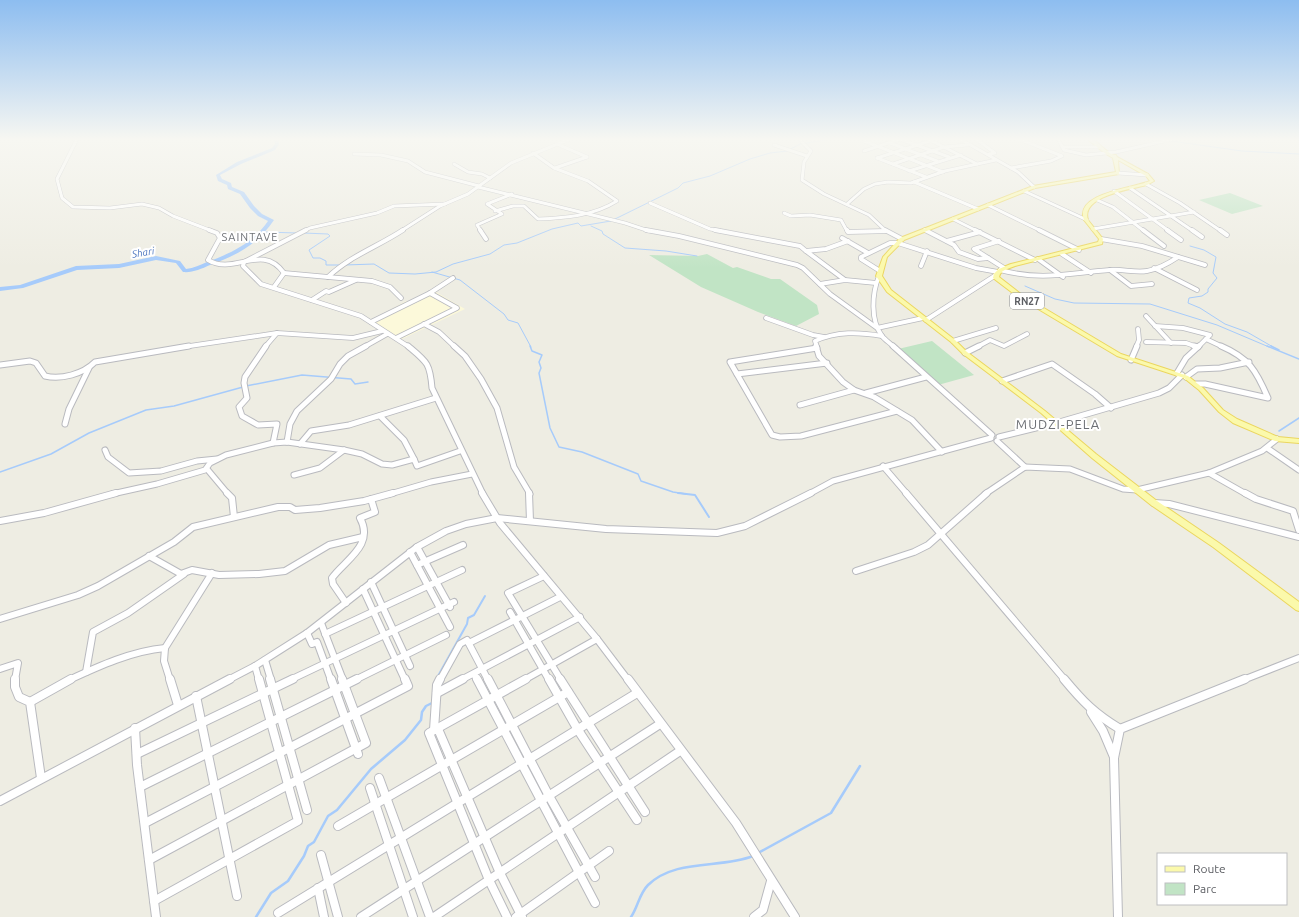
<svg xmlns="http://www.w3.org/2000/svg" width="1299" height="917" font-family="Ubuntu,sans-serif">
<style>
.commercial{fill:#fcf9da}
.green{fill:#c1e4c5}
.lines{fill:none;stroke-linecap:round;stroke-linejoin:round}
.stream-far3{stroke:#a6cbfb;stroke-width:1}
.stream-far2{stroke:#a6cbfb;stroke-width:1.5}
.stream-far1{stroke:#a6cbfb;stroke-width:2}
.stream{stroke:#a6cbfb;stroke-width:2.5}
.river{fill:#a6cbfb;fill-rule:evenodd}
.minor-far4-casing{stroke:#b9babf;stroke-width:4}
.minor-far3-casing{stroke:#b9babf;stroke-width:5.5}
.minor-far2-casing{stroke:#b9babf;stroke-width:7}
.minor-far1-casing{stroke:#b9babf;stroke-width:8}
.minor-casing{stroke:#b9babf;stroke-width:10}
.major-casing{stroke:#ebd65f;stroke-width:2}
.minor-far4{stroke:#fff;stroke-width:3}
.minor-far3{stroke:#fff;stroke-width:4}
.minor-far2{stroke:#fff;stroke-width:5}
.minor-far1{stroke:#fff;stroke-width:6}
.minor{stroke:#fff;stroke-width:8}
.major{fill:#fbf9ab;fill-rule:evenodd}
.labels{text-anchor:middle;stroke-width:4;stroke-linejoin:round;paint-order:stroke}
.far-water-label{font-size:10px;font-style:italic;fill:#4973be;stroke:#fff}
.shield{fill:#fff;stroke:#8d8e92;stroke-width:1}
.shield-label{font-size:10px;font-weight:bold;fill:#5c5e63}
.far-quarter-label{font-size:11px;letter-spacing:1px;fill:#6d7075;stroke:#fff}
.quarter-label{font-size:13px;letter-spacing:1px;fill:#6d7075;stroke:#fff}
</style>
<rect width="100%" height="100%" fill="#eeede3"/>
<path class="commercial" d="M436,292L465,309L402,339L381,329L370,321L406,301L409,302Z"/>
<g class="green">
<path d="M1230,193L1263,206L1232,214L1199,200Z"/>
<path d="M707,254L733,268L737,267L771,279H780L817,305L819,314L796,326L758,312L701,287L649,255L698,256Z"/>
<path d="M932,341L974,375L938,385L898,349Z"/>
</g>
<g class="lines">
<g class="stream-far3">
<path d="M1171,141L1242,151L1299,154"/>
<path d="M615,219L678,188L683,183L710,176L750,159L770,153L787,151L800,144L832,139"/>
<path d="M591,226L602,231L603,234L625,248L666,251L697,256"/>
<path d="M264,232L297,233"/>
<path d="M303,233L328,234L330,236L309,250L313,258H320L326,261V265H342"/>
<path d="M1190,246L1204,250L1216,257L1213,273L1217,278L1208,289V292L1202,296L1189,298L1188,303L1200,308L1225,324L1247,332L1273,347"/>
<path d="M345,265L374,264L389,273L415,274L436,272L453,264L490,254L504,245L517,243L552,229L578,223L581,226L611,221"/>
<path d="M432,272L460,280L504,314L508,320L518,323L531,347"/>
<path d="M1025,286L1055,299L1074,303L1150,304L1217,325L1269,347"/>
</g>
<g class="stream-far2">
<path d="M530,346L532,351L542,355L539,362L541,368L539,373L550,428L559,447L582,452L638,474L641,481L673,492L686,494"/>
<path d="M1267,346L1299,359"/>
<path d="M1271,346L1279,350"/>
<path d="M246,386L302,375L351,379L355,384L368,382"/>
<path d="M1279,431L1299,418"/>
<path d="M0,472L51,454L89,433L146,410L174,406L243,387"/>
</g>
<g class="stream-far1">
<path d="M678,493L695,495L709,517"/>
<path d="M438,676L467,624L468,618L474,615L485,596"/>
</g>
<g class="stream">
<path d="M758,853L831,813L860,766"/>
<path d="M256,917L271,893L288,881L304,856L308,846L314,842L328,816L337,810L371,769L405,740L421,720L422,712L426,706L432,703"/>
<path d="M631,917C638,907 639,894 648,885C676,858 721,869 753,856"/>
</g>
<path class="river" d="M274,139H278L279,144L275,150L241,164L220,175L222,179L231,183L232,187L244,192L254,206L262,214L274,220C257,245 237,255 210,265C201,269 192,273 183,272L176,263L156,260L119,268L77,270L23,288L0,291V287L20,285L76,266L119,264L156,256L180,261L186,269C194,268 200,265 207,262C232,253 253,243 268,221L258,216L250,208L240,194L228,189L227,185L218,181L216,175L237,162L272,148L275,144Z"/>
<g class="minor-far4-casing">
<g id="minor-far4">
<path d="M77,139L57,179L62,198L73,207L110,208L142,204L159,208L173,216L212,231"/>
<path d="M799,139L811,151L804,162L802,180L824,194L869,215L886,231"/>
<path d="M900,139L949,157"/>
<path d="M928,139L977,164"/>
<path d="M960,139L1018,172L1034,187"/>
<path d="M976,139L995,153L989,154L991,156"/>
<path d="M1058,139L1064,150L1086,155L1116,152L1173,139"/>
<path d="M864,141L943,172"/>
<path d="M890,143L937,161"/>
<path d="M557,144L587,157"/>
<path d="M774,145L807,156"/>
<path d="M1063,147H1098"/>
<path d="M864,151L900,139"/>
<path d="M354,154L381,155L408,161L425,172L479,186"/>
<path d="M877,158L930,141"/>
<path d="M877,158L926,177"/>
<path d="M454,164L468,172L482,174L490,178"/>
<path d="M893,164L944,147L967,145"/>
<path d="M555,168L587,157"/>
<path d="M1011,168L1051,161L1062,156L1019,139"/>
<path d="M909,171L961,155"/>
<path d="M1118,173L1147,175"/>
<path d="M914,182L978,209"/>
<path d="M1146,184L1180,203L1221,231"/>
<path d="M478,187L625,223L649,231"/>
<path d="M1130,188L1193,231"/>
<path d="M1024,191L1087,220"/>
<path d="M1114,191L1169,231"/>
<path d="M1097,200L1113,207L1144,231"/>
<path d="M650,203L710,229L721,231"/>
<path d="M847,204L864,189L875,184L888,182L911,183L945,171L996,160"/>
<path d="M988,205L1041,231"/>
<path d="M495,211L513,206H524L538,219C565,218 593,216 617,201L588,181L554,168L533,153"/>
<path d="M784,213L791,216L810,215L841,220L847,231"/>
<path d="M953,219L977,231"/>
<path d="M1093,229L1194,212"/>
<path d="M925,230L927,231"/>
<path d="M304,231L310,228L377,213L394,206L445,204"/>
<path d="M401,231L440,206L468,194L511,163L570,139"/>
<path d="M481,231L477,225L502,214L487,204L512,194"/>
</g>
</g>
<g class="minor-far3-casing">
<g id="minor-far3">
<path d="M209,230L217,233L220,238L208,260C234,276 262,242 284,273"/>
<path d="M306,230L244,262L243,266L261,284L361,316L409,347"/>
<path d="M480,230L486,239"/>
<path d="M646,230L679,236L797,265L803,268L830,294L877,328L923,318"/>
<path d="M715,230L800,246L806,251"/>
<path d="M847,230L848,232L886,231"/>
<path d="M885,230L902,239"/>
<path d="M925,230L954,245L959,252L978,259L988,258"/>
<path d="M975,230L1035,260"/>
<path d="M1039,230L1079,250"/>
<path d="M1143,230L1164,246"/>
<path d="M1167,230L1181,240"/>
<path d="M1192,230L1202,237"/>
<path d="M1220,230L1227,235"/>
<path d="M842,238L868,253"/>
<path d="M1101,239L1142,246L1205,265"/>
<path d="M947,241L980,232"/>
<path d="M999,241L974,249L1004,268"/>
<path d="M1062,254L1091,273"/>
<path d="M1038,259L1063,277"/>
<path d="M921,266L927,251"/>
<path d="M1154,268L1197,290"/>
<path d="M1000,270C1042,281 1069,273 1110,270C1123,269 1135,273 1147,271C1158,269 1169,263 1178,257"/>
<path d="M1110,270L1131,286L1152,284"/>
<path d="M880,271L861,259V257L890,243H898L976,268L998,272"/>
<path d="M284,273L372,281L390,287L401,298"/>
<path d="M879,276C872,293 870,320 882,336C885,340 890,343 894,347"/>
<path d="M328,277C350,256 377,247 403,230"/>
<path d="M845,280L806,251L826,249L848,241"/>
<path d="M820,284L845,280L876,283"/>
<path d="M274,287L284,273"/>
<path d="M312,300L326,291L329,292L356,280"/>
<path d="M1146,316L1171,343"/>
<path d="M766,318L813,335L824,337"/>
<path d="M926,320L996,275"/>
<path d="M371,322L430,293L453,278"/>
<path d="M424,324L439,332L455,347"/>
<path d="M1155,326L1183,328L1210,335L1198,347"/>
<path d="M396,338L457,308L430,293"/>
<path d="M1206,339L1223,347"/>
<path d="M953,341L996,328"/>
<path d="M1146,342L1186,343L1197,347"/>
<path d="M183,347L277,333L353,338L382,331"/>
<path d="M265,347L277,333"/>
<path d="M364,347L387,334"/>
<path d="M817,347L815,341C837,331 859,332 882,336"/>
<path d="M977,347L990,340L1004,346L1027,334"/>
<path d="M1136,347L1139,340L1138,329"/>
</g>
</g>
<g class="minor-far2-casing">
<g id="minor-far2">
<path d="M266,346L245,377L244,383L247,398L239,407L242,416L258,425L277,424L273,443"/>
<path d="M408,346C427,362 430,363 432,388L483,494"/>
<path d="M454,346L465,356L481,379L497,408L514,467L530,494"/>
<path d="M816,346L819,356L843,382L854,390L874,397L912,420L942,452"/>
<path d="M893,346L992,435"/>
<path d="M1194,346L1198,347"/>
<path d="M817,348L730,362L772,435L780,437L801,436L897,411"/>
<path d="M965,353L979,346"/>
<path d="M1131,360L1137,346"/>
<path d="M0,365L30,361L36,363L45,376C61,380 83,374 95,362L189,346"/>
<path d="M1177,373L1186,358L1199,346"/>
<path d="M737,374L827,363"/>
<path d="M1186,377L1197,369L1220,368L1249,362"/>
<path d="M1002,381L1052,364L1095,394L1111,408"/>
<path d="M1196,384H1205L1268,398C1256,370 1249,358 1221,346"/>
<path d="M866,393L926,377"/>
<path d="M800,405L854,390"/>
<path d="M380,416L404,440L414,459"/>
<path d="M65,424L69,409L89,368"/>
<path d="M999,437L1056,423L1159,393L1169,388L1182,375"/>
<path d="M997,441L1025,467"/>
<path d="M287,442L290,424L297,411L331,379L340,364L348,356L366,346"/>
<path d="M300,444L311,431L349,425L436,398"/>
<path d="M1267,448L1299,470"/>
<path d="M105,450L108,457L129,473L161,471L197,461L217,459"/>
<path d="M883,466L907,494"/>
<path d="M207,469L228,494"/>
<path d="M1209,473L1246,494"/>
<path d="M294,475L320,468L344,450"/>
<path d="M112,494L157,484L205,470L210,463L226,455L273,443L287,442L344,450L362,454L382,464L392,465L414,459L417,466L460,451"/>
<path d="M390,494L431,482L472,474"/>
<path d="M809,494L833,481L991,438"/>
<path d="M985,494L1025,467L1070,469L1123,489L1137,490L1209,473L1262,451L1277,439"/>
</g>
</g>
<g class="minor-far1-casing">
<g id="minor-far1">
<path d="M227,493L232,498L234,517"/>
<path d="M482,493L500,523L597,639L628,680"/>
<path d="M529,493L530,521"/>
<path d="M906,493L1065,680"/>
<path d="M1245,493L1256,499L1293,511L1299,530"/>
<path d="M1154,503L1169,504L1299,537"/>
<path d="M0,521L44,513L116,493"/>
<path d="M417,547L450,607"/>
<path d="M410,552L450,627"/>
<path d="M149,556L181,574L192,570L219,575L259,574L285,571L329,545L363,537"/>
<path d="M417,565L463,545"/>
<path d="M856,571L914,552L928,545L987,493"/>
<path d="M544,576L508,593L561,680"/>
<path d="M371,582L410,666"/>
<path d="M363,589L405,680"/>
<path d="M346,603L333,584L332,578C345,560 375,545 360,518L375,512L371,499"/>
<path d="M510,612L549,680"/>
<path d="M0,619L78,595L98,586L174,542L193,527L278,507H290L295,510L320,508L364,501L393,493"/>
<path d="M321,623L343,680"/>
<path d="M307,633L312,644L317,642L331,680"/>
<path d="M325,634L462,570"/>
<path d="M469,643L560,597"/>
<path d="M265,660L271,680"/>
<path d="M255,666L259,680"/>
<path d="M0,669L18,663L15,680"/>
<path d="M86,672L93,632L128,613L184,574"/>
<path d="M474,674L477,680"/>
<path d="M69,680C99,666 132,651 165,648"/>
<path d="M170,680L164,661L165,648L212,573"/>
<path d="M228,680L255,666L307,633L417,547L446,531L466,524L497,518L606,529L717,533L745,526L811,493"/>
<path d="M290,680L454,602"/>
<path d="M355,680L446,635"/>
<path d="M440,680L460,644L467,640L488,680"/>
<path d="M461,680L580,617"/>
<path d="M524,680L597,639"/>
<path d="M1243,680L1299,658"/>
</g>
</g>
<g class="minor-casing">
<g id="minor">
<path d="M15,679V687L19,697L30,702L41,778"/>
<path d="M170,679L178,705"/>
<path d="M270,679L307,810"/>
<path d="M331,679L358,754"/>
<path d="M477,679L595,903"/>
<path d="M488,679L549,796L595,877"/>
<path d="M549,679L578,730L637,820"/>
<path d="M560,679L645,812"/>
<path d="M628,679L736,823L795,917"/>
<path d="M1064,679C1083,702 1095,714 1120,729"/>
<path d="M437,693L463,679"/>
<path d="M196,696L237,896"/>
<path d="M30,702L71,679"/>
<path d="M1091,712L1103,731L1114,757"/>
<path d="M135,728L137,765L156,917"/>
<path d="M438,729L500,873L522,917"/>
<path d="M434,730L437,685L440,679"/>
<path d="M137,754L293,679"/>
<path d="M379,778L430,917"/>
<path d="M140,787L357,679"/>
<path d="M370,788L413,917"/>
<path d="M0,801L230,679"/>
<path d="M145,823L408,686L405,679"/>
<path d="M338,826L568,692"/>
<path d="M321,855L338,917"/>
<path d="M149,860L366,743L342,679"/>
<path d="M318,888L324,917"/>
<path d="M154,901L298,821L259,679"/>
<path d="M278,913L637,693"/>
<path d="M361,917L660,724"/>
<path d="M434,917L680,751"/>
<path d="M507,917L489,880L429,733L526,679"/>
<path d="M516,917L609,851"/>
<path d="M754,917L763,910L771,881"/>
<path d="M1118,917L1114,758L1120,729L1245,679"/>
</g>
</g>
<g class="major-casing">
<path id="major" d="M1087,139C1099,139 1105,154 1116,155L1117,157L1148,174L1154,181L1147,185C1132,189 1080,196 1088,220L1103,239L1102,244L1015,266C1008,269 1000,270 999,277L1022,295L1121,354L1188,376L1203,388L1223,410L1237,419L1278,437L1299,439V443L1275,441L1233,423L1219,412L1199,390L1184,378L1117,356L1018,297L993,278C994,269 1004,267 1011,264L1098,242L1099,239L1084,220C1074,193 1134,188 1150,181L1146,176L1118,160L1119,174L1035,188L904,240L887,257L882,276L891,290L955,340L967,352L1045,411L1096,454L1157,501L1219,543L1299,602V611L1296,610L1213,547L1151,505L1092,458L1041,413L963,354L951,342L887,292L876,276L883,257L900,238L1033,186L1116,172L1113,158L1106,154Z"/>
</g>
<use href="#minor-far4" class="minor-far4"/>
<use href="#minor-far3" class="minor-far3"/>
<use href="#minor-far2" class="minor-far2"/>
<use href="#minor-far1" class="minor-far1"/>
<use href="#minor" class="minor"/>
<use href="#major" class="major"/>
</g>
<linearGradient id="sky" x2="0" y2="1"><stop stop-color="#8dbdf0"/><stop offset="0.52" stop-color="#f7f7f2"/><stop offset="1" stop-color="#f7f7f2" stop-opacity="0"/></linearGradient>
<rect width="1299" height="268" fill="url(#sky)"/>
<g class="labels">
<g class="far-water-label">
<text transform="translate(143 252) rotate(-9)" y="4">Shari</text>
</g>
<rect class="shield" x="1010" y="293" width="34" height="16" rx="3"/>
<g class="shield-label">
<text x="1027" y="305">RN27</text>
</g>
<g class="far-quarter-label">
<text x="250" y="241">SAINTAVE</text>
</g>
<g class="quarter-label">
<text x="1058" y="429">MUDZI-PELA</text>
</g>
</g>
<rect x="1157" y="853" width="130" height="52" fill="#ffffff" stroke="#bebfc1"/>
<rect x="1165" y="866" width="20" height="6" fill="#fbf9ab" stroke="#bebfc1"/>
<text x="1193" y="873" font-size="12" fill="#5c5e63">Route</text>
<rect x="1165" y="883" width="20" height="12" fill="#c1e4c5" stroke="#bebfc1"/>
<text x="1193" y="893" font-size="12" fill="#5c5e63">Parc</text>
</svg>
